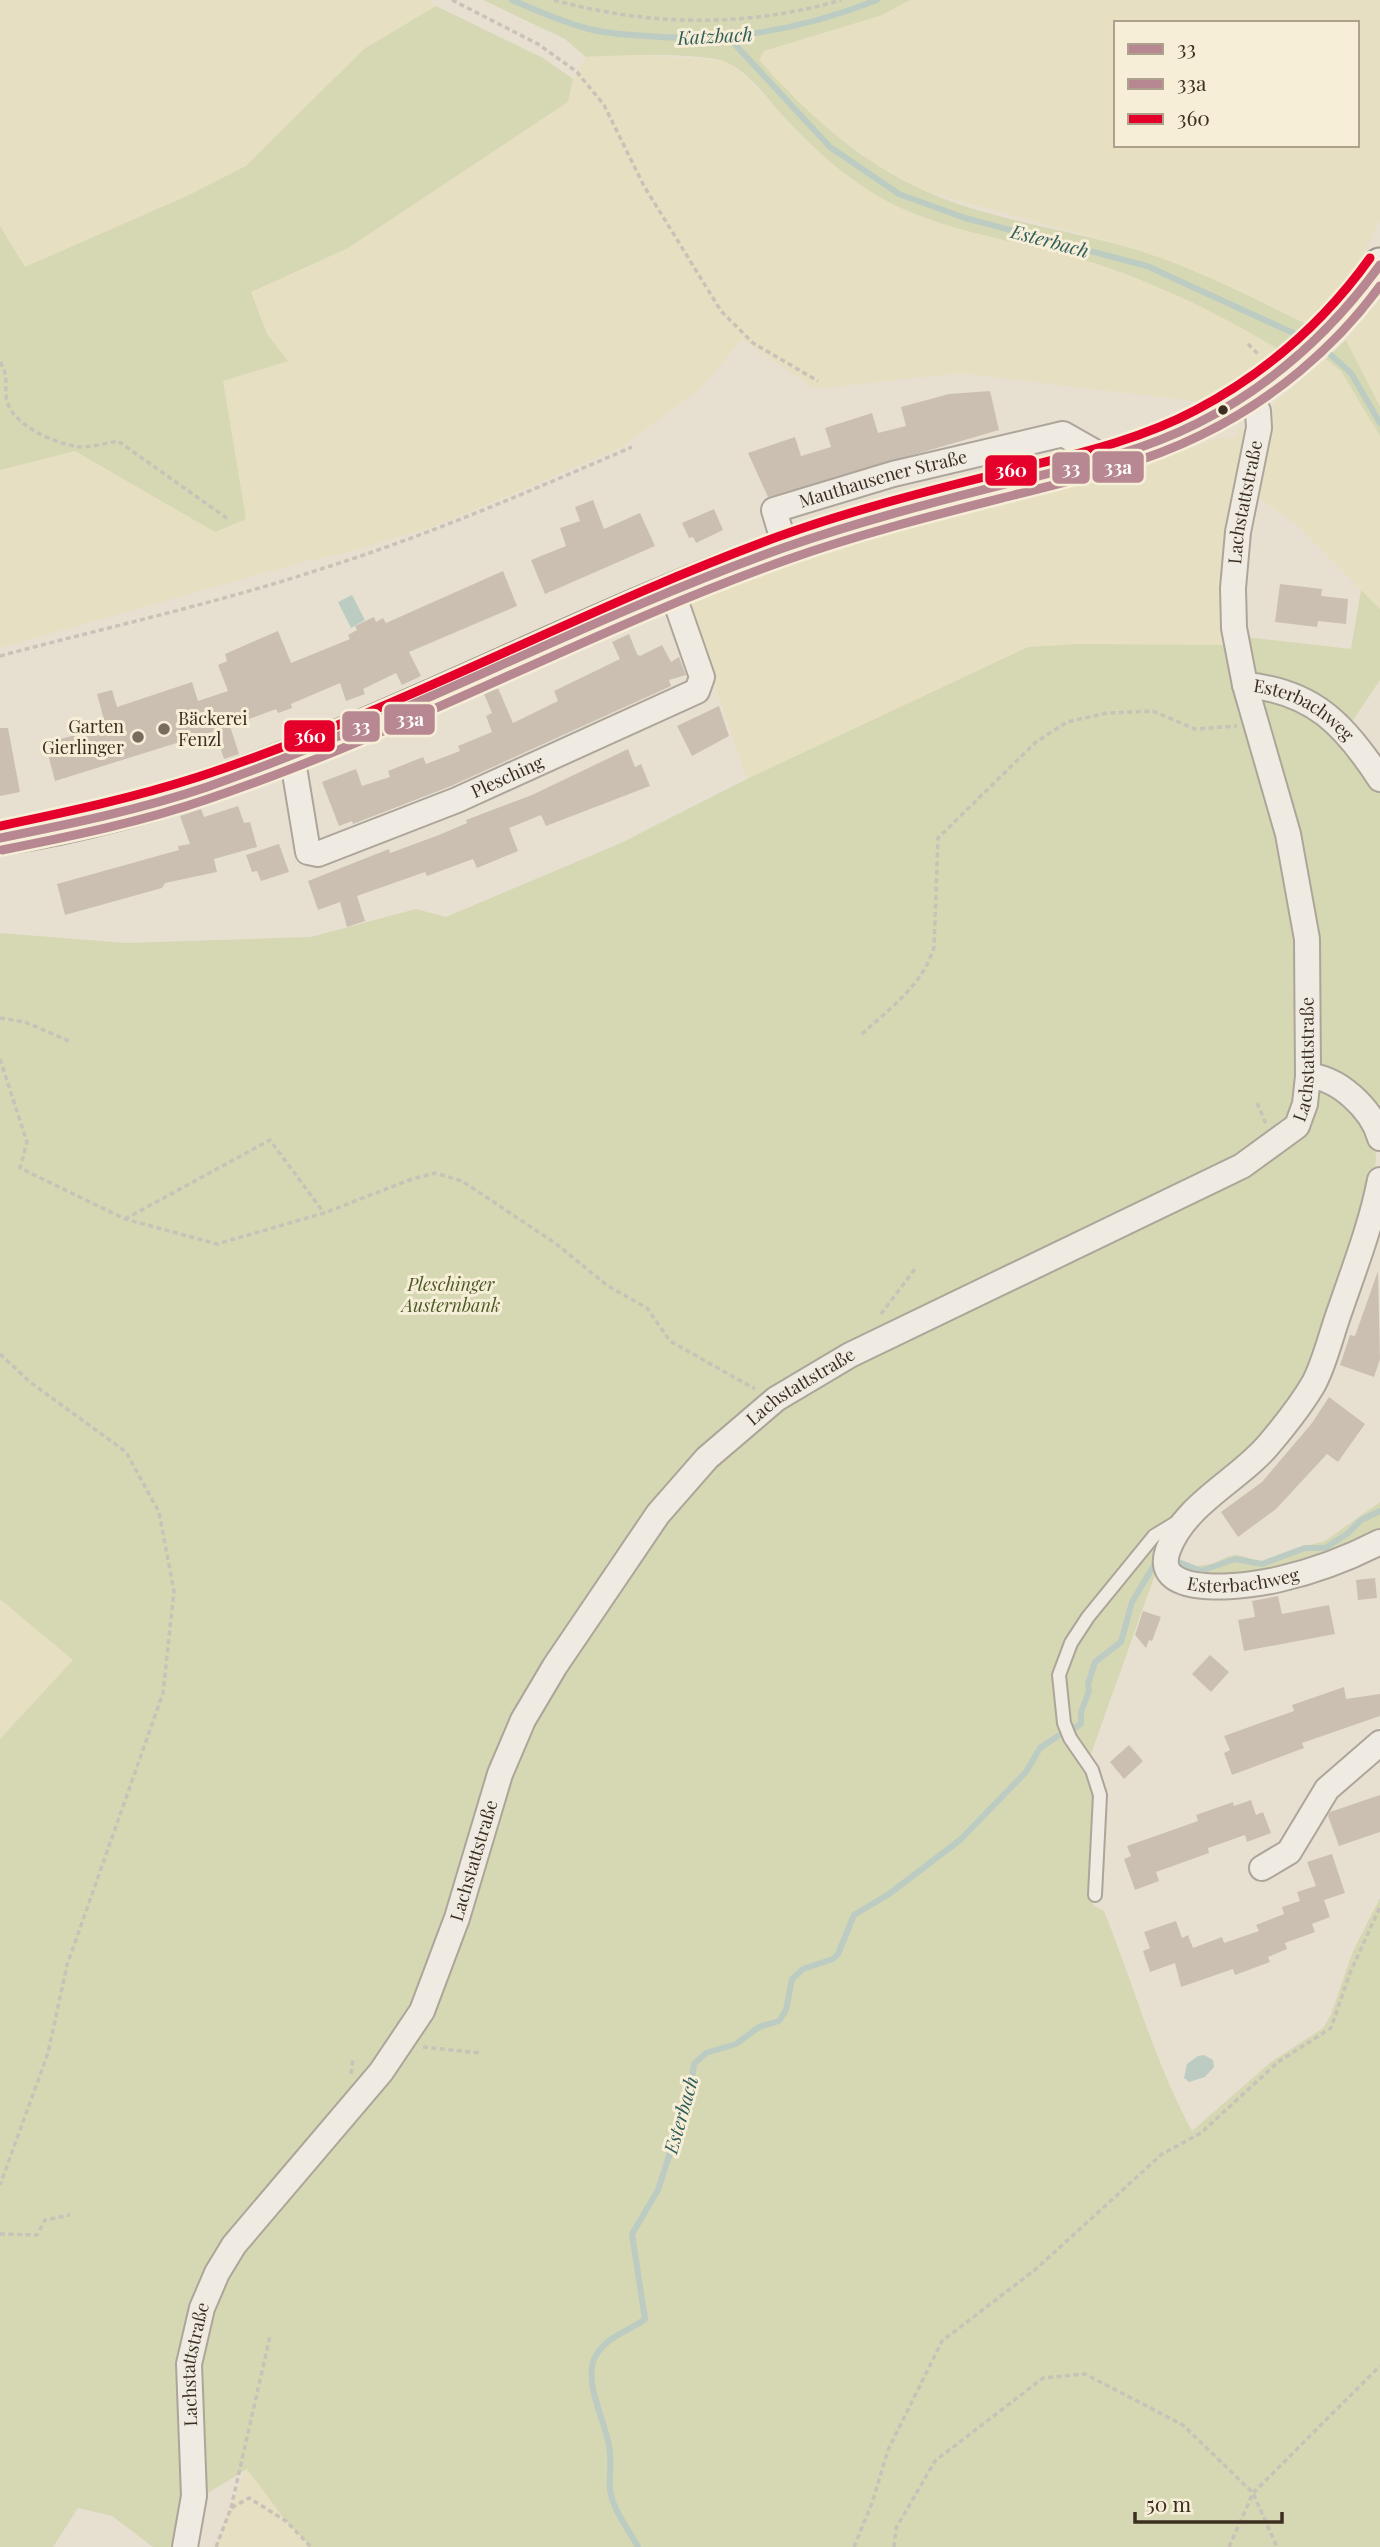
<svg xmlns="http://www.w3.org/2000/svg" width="1380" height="2547" font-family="'Playfair Display',serif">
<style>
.farmland{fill:#e6dfc2;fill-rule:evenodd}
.green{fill:#d6d7b3}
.water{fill:#bcccc2}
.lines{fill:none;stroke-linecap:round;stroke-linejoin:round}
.stream{stroke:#bcccc2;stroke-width:6}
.building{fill:#cbbfb2}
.service-casing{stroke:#ada599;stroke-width:16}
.minor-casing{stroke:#ada599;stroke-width:28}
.secondary-casing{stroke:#9c958a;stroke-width:37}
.path{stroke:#c8c2b9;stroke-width:3.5;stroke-dasharray:5 3.5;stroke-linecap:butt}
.service{stroke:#efebe3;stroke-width:12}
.minor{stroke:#efebe3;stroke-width:24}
.secondary{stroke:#efebe3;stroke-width:33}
.bus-1-casing{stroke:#f7eed8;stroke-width:14}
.bus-2-casing{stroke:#f7eed8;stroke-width:14}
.bus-3-casing{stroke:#f7eed8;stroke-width:14}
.bus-1{stroke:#b78891;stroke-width:9}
.bus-2{stroke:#b78891;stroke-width:9}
.bus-3{stroke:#e4002b;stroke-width:9}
.bus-dot{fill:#3d2e20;stroke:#f7eed8;stroke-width:2.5}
.poi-dot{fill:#786c5e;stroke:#f7eed8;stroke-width:2.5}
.labels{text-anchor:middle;stroke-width:6;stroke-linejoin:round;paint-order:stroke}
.street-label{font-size:18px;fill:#3d2e20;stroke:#f7eed8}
.poi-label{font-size:18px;fill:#3d2e20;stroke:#f7eed8;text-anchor:start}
.park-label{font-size:18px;font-style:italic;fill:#4d5a26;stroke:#f7eed8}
.water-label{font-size:19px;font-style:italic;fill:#2f5d5a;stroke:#f7eed8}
.line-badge{stroke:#f7eed8;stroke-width:2.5}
.badge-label{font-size:19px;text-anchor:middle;font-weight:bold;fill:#fff}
</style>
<rect width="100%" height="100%" fill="#e7e0d1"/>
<g class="farmland">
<path d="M0,0H429L436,6L364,49L246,166L187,196L25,267L0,226Z"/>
<path d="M910,0H1380V221L1360,262L1335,295L1306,324L1260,301L1132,248L927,192L881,168L840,139L797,102L758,60L763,51L882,15ZM1116,23H1357V145H1116Z"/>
<path d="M630,54L726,61L741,71L796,130L846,175L883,199L920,217L1082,259L1152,284L1228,319L1278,349L1201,402L960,373L815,389L742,339L702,387L622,447L496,501L426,529L345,553L302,562L0,648V470L75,451L215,532L223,381L287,361L267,334L251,292L348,248L568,102L573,79L586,57Z"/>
<path d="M1380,300V407L1346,340Z"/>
<path d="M1326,359L1341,371L1380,436V609L1295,523L1252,493L1275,402Z"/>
<path d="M1240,427L1247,431L1228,645L1080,644L1028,648L747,779L686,603L792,563L871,539L1104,478L1223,437L1226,440L1238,434L1237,429Z"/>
<path d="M0,1599L73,1660L0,1739Z"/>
<path d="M246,2468L286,2521L311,2547H215Z"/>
</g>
<g class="green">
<path d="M483,0H910L882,15L764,51L759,60C806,113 859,162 925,191C989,220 1063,228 1130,248C1191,266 1249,296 1306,324L1278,349C1216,312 1151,280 1081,259C1016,240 943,232 883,199C847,179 814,149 785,118C768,100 751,74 728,63C707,52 613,55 586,57L565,39Z"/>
<path d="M436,6L543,58L573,79L568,102L348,248L251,292L267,334L288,361L223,381L246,519L215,532L75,451L0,470V226L25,267L187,196L246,166L364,49Z"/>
<path d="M1346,340L1380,407V436L1341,371L1326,359Z"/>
<path d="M1361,590L1380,609V680L1349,726L1256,678L1245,637L1351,649Z"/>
<path d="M1080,644L1228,645L1295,899L1299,1099L1288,1123L1268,1141L786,1385L601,1577L463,1869L406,2024L208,2273L176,2547H153L112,2516L78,2508L53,2547H0V1739L73,1660L0,1599V933L126,943L311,937L416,909L446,917L621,843L747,779L1028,647Z"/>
<path d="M1255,692L1317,710L1380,786V1104L1371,1108L1317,1061Z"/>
<path d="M1314,1086L1330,1088L1374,1135L1376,1159L1372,1188L1300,1392L1157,1569L1086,1768L1097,1803L1090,1893L1094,1906L1104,1911C1134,1985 1154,2061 1192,2131L1271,2062L1323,2028L1330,2017L1353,1951L1380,1898V2547H311L286,2521L247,2469L203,2496L197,2363L223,2276L408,2046L531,1717L607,1598L717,1458L813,1387L1269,1159Z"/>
<path d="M1380,1502V1535L1248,1579L1178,1572L1177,1559L1195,1566L1212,1564L1229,1556L1239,1555L1261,1562L1273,1559L1294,1549L1325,1541Z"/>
</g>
<g class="water">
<path d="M352,595L365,620L351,628L338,602Z"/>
<path d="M1204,2055L1213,2060L1214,2067L1205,2077L1189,2082L1184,2078L1187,2064L1198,2056Z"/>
</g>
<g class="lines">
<g class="stream">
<path d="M512,0C535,10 558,20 582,27C602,33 625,35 646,36C727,43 801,30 877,0"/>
<path d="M729,38L830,147L899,194L965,218L1147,266L1304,338"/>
<path d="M1323,348L1351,373L1380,423"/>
<path d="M1176,1561L1201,1571L1235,1559L1262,1564L1305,1548H1325L1347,1534L1361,1520L1380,1511"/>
<path d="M1076,1727L1081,1724V1712L1089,1691L1088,1684L1095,1662L1121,1642L1132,1602L1156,1562"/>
<path d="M638,2547C629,2530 612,2509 610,2489C609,2475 612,2461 609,2446C605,2420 583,2382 595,2357C606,2336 628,2332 645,2319L632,2234L658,2190L690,2091L694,2064L706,2053L736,2044L759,2027L779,2021L786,2010L792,1979L803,1969L833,1959L838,1954L854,1915L889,1894L960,1840L1026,1772L1040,1748L1058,1736"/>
</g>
</g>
<g class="building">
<path d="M990,391L999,430L768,497L748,453L795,437L801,456L831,447L825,428L872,413L878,433L906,426L901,407L949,394Z"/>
<path d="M593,500L604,529L640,513L655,546L545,594L531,560L566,546L560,528L580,521L575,507Z"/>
<path d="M714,509L723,530L696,543L693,537L689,538L682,523Z"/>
<path d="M503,571L517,606L409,652L421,676L402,685L396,673L363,689L365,694L346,701L340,683L291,704L292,708L278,713L276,709L230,726L239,754L224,759L215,731L55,781L45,743L106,727L97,694L112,690L117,707L192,682L198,701L228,691L218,665L227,661L225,654L250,643L278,631L291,663L350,639L348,635L357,630L355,626L374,617L376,622L383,618L386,623Z"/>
<path d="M1280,584L1322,589L1321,596L1348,599L1346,624L1318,621L1317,627L1275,622Z"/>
<path d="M629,634L637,654L640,656L662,645L671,662L679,657L686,675L669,680L671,686L451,786L353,824L352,821L339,826L322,782L356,769L362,786L390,777L388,771L423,757L426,764L460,751L458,746L492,732L486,716L492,713L484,694L498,688L513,723L558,701L554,691L620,659L612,642Z"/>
<path d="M719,706L729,736L692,756L677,726Z"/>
<path d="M0,728H8L20,792L0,796Z"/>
<path d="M628,749L635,767L641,764L650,786L546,826L541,815L509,828L518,851L477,868L473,859L427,876L425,872L357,896L365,921L347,927L340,902L318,910L308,881L389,849L390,853L439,835L467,823L466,820L532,795Z"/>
<path d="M238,806L244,823L250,822L257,847L214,859L217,872L165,883L162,888L65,915L57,884L179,850L178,846L190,844L180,816L201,809L204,817Z"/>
<path d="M279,844L289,872L261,881L257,871L252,872L246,855Z"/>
<path d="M1378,1271L1380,1359L1374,1377L1340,1365L1350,1335L1355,1336Z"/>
<path d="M1329,1397L1365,1424L1338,1462L1327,1454L1276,1509L1238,1537L1221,1512L1262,1482L1312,1423Z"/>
<path d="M1375,1578L1377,1598L1358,1600L1356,1580Z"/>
<path d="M1278,1596L1282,1614L1329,1605L1335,1634L1244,1651L1238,1620L1255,1617L1252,1601Z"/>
<path d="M1143,1611L1161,1617L1152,1641L1149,1640L1146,1648L1135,1635Z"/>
<path d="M1210,1655L1229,1672L1211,1692L1192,1674Z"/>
<path d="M1344,1687L1346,1699L1380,1694V1716L1302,1743L1304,1748L1232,1775L1224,1753L1230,1750L1224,1736L1294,1711L1292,1705Z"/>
<path d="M1129,1745L1143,1761L1124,1779L1110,1762Z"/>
<path d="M1380,1795V1832L1339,1846L1328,1816L1330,1812Z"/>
<path d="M1251,1800L1256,1815L1263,1812L1271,1833L1247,1842L1245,1835L1208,1848L1209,1853L1156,1872L1159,1881L1135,1890L1124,1859L1131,1856L1127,1846L1198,1821L1196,1815L1233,1802L1234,1806Z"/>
<path d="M1332,1854L1345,1893L1324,1900L1330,1917L1312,1924L1315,1932L1285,1943L1287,1949L1268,1957L1270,1962L1235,1975L1233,1969L1181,1987L1175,1963L1150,1972L1143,1951L1150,1948L1144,1932L1176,1921L1182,1938L1188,1935L1193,1948L1222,1937L1224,1943L1259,1931L1256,1925L1284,1914L1282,1907L1300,1901L1297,1892L1316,1886L1307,1862Z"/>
</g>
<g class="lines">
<g class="service-casing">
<path id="service" d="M1095,1895L1100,1795L1092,1770L1070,1738L1064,1723L1059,1675L1071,1643L1088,1617L1154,1536L1177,1522"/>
</g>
<g class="minor-casing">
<g id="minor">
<path id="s1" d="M785,547L774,510L893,474L1063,434L1107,459"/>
<path id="s2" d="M1245,685C1313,691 1345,725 1380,779"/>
<path id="s3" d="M292,755L308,852L318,854L457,800L697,691L702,677L672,591"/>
<path d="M1308,1076C1338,1077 1372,1109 1380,1138"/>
<path id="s4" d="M1380,1180C1371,1226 1354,1269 1339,1313C1331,1335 1325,1362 1314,1383C1302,1404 1286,1424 1270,1443C1240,1480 1185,1503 1168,1550C1149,1602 1256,1585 1280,1579C1315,1571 1349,1558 1380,1542"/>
<path d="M1262,1868L1289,1852L1327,1789L1380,1743"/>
<path id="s5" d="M185,2547L194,2496L189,2364L202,2308L217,2273L234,2245L381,2072L422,2011L457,1918L500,1774L523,1720L555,1666L658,1514L707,1458L776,1399L850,1355L1242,1166L1297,1126L1305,1104L1308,1076L1307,939L1288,834L1245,685L1234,628L1233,588L1238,532L1259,428L1258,411L1247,395"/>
</g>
</g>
<g class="secondary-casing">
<path id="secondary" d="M0,838C278,796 521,640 783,548C858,522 934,503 1010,483C1075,467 1138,453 1198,423C1270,386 1335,332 1380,265"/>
</g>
<g class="path">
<path d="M452,0L538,44L577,72L604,105L644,186L721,311L753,343L818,381"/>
<path d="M554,0C648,26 747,28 841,0"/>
<path d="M1248,344L1258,354"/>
<path d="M0,362C11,379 2,388 8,404C16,427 58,445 81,447C93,447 106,443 118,441L228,519"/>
<path d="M0,656C108,627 218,603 324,568C429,535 530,491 632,447"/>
<path d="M0,1018L25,1022L69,1041"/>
<path d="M862,1034C890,1008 923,985 934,947L938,838L1036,742L1067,722L1107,713L1153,711L1195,729L1237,726"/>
<path d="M0,1059L27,1142L20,1168L125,1219L217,1244L324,1213L412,1179L435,1173L462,1181L555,1243L608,1286L647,1308L670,1341L755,1389"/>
<path d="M1257,1103L1266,1124"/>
<path d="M125,1219L270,1140L324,1213"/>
<path d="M881,1314L915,1269"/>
<path d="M0,1354L30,1382L126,1452L159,1512L174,1591L163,1693L67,1965L48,2053L0,2185"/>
<path d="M423,2047L480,2053"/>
<path d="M351,2074L353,2058"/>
<path d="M0,2234L37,2235L45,2220L70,2215"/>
<path d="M231,2508L270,2336"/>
<path d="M216,2547L231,2508L249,2498L286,2521L311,2547"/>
<path d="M854,2547L872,2503L888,2450L942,2341L1036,2269L1162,2154L1201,2133L1278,2062L1331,2028L1350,1973L1380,1907"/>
<path d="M894,2547L896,2528L935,2461L1043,2378L1085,2374L1183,2425L1253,2493L1277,2547"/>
<path d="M1229,2547L1253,2493L1380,2366"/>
</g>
<use href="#service" class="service"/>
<use href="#minor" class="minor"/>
<use href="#secondary" class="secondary"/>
<g class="bus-1-casing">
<path id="bus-1" d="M0,838C70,824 139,810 207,787C403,718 587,618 783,548C857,522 934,502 1010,483C1074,467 1139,453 1198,423C1271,386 1332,331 1380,265"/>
</g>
<g class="bus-2-casing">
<path id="bus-2" d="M2,850C72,836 141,822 208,799C407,732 591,629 789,559C862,533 939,514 1014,495C1078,479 1142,464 1201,435C1271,401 1334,349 1380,286"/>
</g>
<g class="bus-3-casing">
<path id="bus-3" d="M0,826C67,812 133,798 198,777C397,712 581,609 777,537C852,510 931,490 1009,471C1072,455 1138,441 1196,410C1266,373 1324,322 1370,258"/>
</g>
<use href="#bus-1" class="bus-1"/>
<use href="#bus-2" class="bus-2"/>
<use href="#bus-3" class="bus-3"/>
</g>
<circle class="bus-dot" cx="1223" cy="410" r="6"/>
<g class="poi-dot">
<circle cx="164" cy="729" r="7"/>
<circle cx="138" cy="737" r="7"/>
</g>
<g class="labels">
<g class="street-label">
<text dy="6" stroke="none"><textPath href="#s1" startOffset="152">Mauthausener Straße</textPath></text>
<text dy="6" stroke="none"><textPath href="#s5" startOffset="2557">Lachstattstraße</textPath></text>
<text dy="6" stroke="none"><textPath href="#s2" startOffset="65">Esterbachweg</textPath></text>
<text dy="6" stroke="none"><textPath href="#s3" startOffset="313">Plesching</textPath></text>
<text dy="6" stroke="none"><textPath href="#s5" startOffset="1990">Lachstattstraße</textPath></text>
<text dy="6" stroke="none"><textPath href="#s5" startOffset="1360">Lachstattstraße</textPath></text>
<text dy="6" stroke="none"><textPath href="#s4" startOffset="539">Esterbachweg</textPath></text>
<text dy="6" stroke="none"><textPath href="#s5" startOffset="772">Lachstattstraße</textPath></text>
<text dy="6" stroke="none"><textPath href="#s5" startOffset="184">Lachstattstraße</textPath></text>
</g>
<g class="poi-label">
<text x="178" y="725">Bäckerei<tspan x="178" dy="21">Fenzl</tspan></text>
<text x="124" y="733" text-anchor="end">Garten<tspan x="124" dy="21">Gierlinger</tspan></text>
</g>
<g class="park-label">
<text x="451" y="1291">Pleschinger<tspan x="451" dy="21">Austernbank</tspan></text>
</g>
<g class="water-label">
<text transform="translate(715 36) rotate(-3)" y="7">Katzbach</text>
<text transform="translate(1050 241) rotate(15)" y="7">Esterbach</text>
<text transform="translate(681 2115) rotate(-74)" y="7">Esterbach</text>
</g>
</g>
<g class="line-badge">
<rect x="1091" y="450" width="54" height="34" rx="7" fill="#b78891"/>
<rect x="1051" y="451" width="40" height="34" rx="7" fill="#b78891"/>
<rect x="984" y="454" width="54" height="33" rx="7" fill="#e4002b"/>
<rect x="383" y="703" width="53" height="33" rx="7" fill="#b78891"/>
<rect x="341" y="710" width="40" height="33" rx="7" fill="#b78891"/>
<rect x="283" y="719" width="53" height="34" rx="7" fill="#e4002b"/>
</g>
<g class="badge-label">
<text x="1118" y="474">33a</text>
<text x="1071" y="475">33</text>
<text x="1011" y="477">360</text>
<text x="410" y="726">33a</text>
<text x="361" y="733">33</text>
<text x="310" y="743">360</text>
</g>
<rect x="1114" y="21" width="245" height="126" fill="#f7eed8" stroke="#ada18e" stroke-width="2"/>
<rect x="1128" y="44" width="35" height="10" fill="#b78891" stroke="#ada18e" stroke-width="2"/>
<text x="1177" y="56" font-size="21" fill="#3d2e20">33</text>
<rect x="1128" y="79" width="35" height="10" fill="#b78891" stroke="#ada18e" stroke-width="2"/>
<text x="1177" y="91" font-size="21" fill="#3d2e20">33a</text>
<rect x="1128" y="114" width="35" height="10" fill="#e4002b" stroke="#ada18e" stroke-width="2"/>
<text x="1177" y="126" font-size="21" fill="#3d2e20">360</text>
<path d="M1135 2512v10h147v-10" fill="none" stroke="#3d2e20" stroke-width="3.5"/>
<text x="1146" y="2512" font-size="21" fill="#3d2e20" stroke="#f7eed8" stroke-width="5" paint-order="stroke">50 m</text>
</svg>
